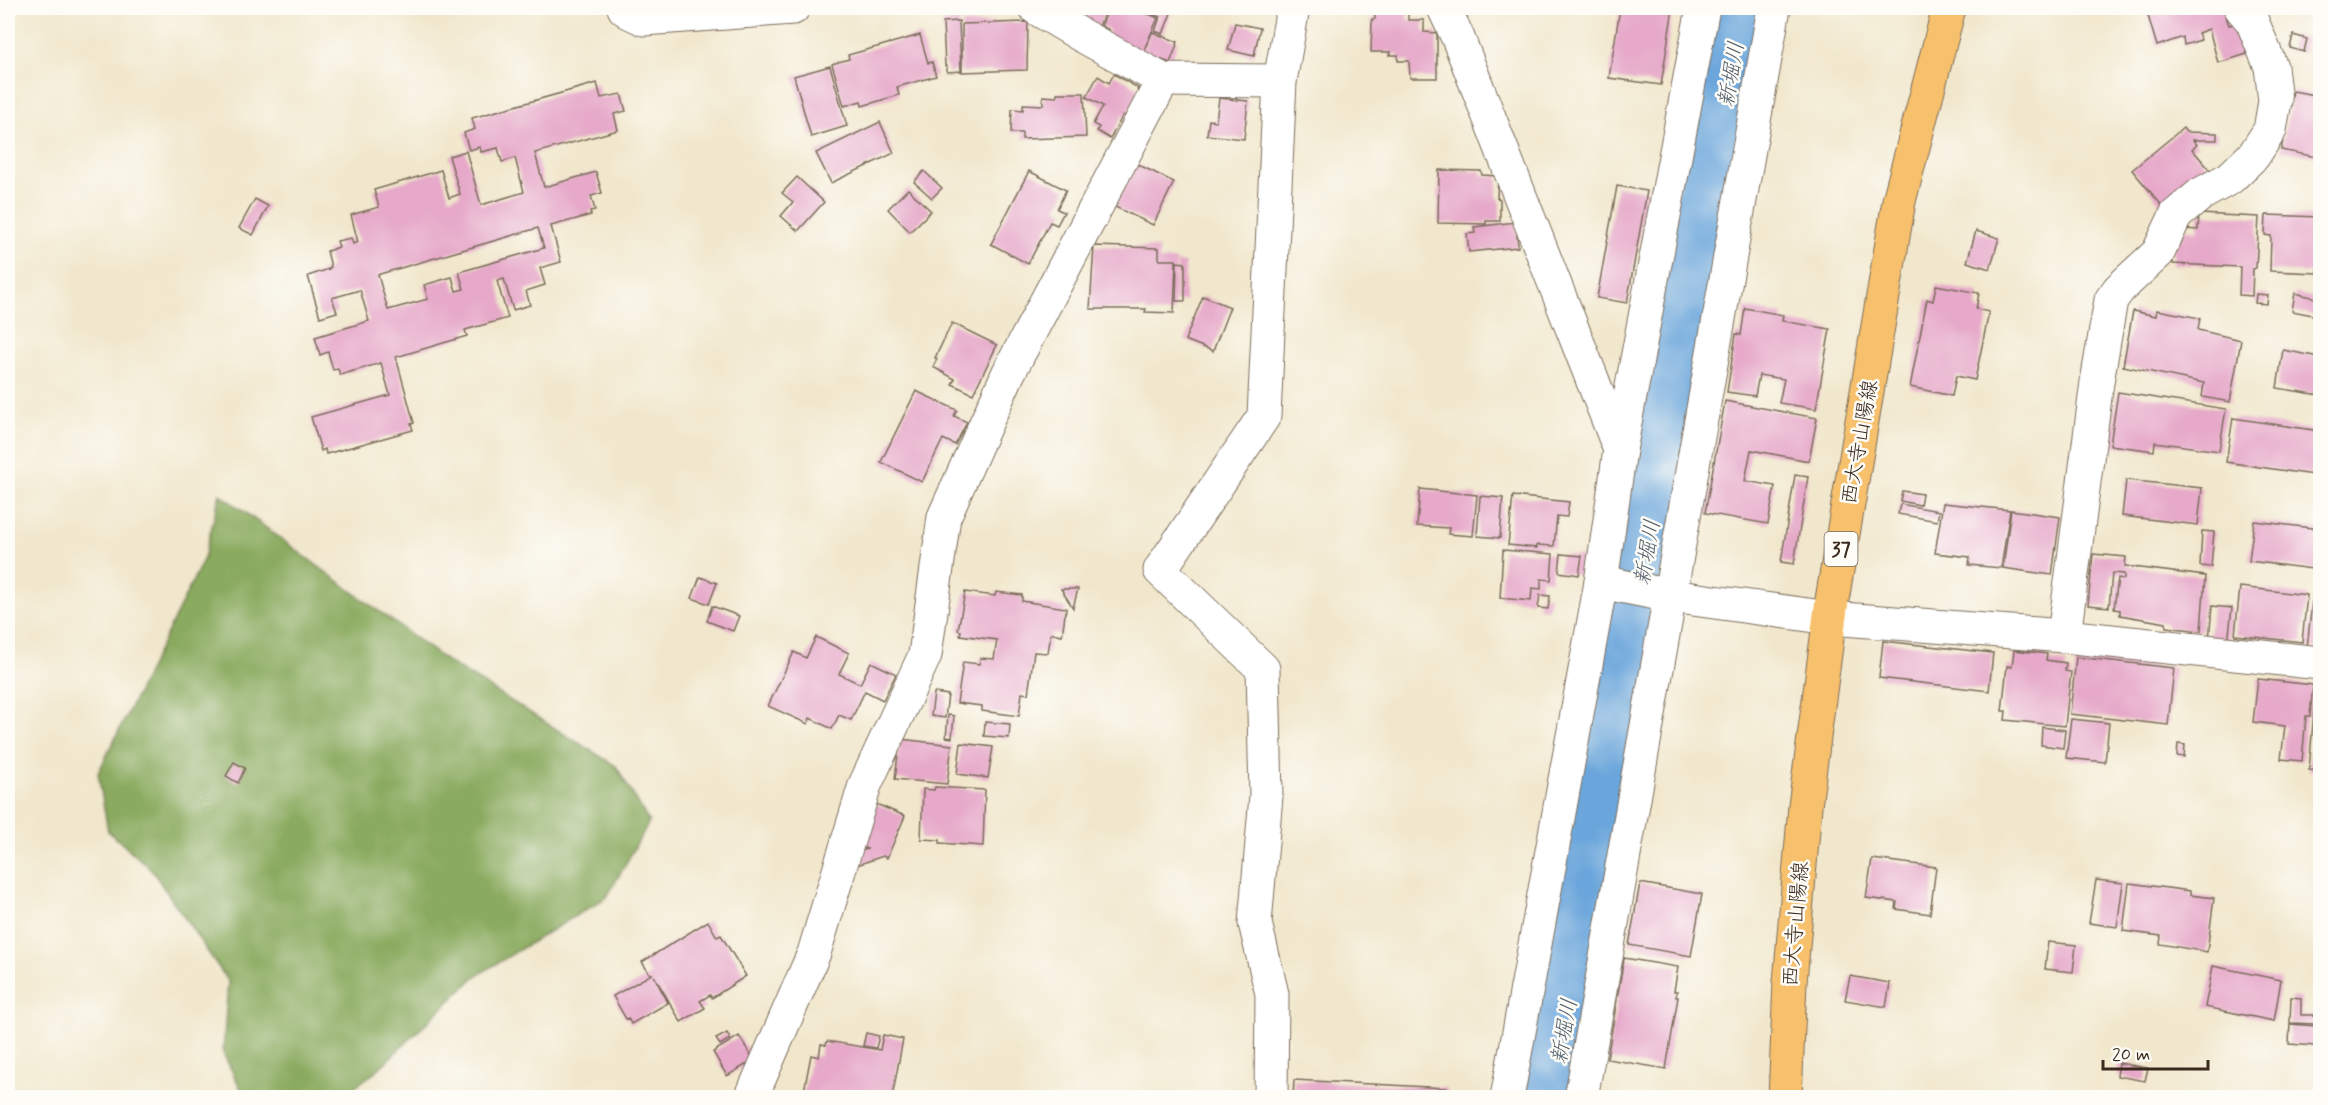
<svg xmlns="http://www.w3.org/2000/svg" width="2328" height="1105" font-family="Mynerve,'Klee One',sans-serif">
<style>
.forest{fill:#8aaa5e;stroke:#626a3e;stroke-width:1.5}
.lines{fill:none;stroke-linecap:round;stroke-linejoin:round}
.river{stroke:#6ba6db;stroke-width:63}
.building{fill:#e6a9c9;fill-rule:evenodd}
.street-casing{stroke:#7b6c5b;stroke-width:35}
.primary-casing{stroke:#7b6c5b;stroke-width:35}
.street{stroke:#fff;stroke-width:33}
.primary{stroke:#f7c06c;stroke-width:33}
.labels{text-anchor:middle;stroke-width:5;stroke-linejoin:round;paint-order:stroke}
.shield{fill:#fdfcf7;stroke:#75695f;stroke-width:1.5}
.shield-label{font-size:20px;font-weight:bold;fill:#3b2a1e}
.street-label{font-size:21px;fill:#3b2a1e;stroke:#fdfcf7}
.water-label{font-size:22px;font-style:italic;fill:#4e5c6a;stroke:#fdfcf7}
</style>
<rect width="100%" height="100%" fill="#fdfcf7"/>
<filter id="ink" filterUnits="userSpaceOnUse"><feTurbulence type="fractalNoise" baseFrequency=".0167" numOctaves="2"/><feDisplacementMap in="SourceGraphic" scale="12" xChannelSelector="R" yChannelSelector="G"/><feConvolveMatrix kernelMatrix="1 2 1 2 8 2 1 2 1" color-interpolation-filters="sRGB"/></filter>
<filter id="wash" filterUnits="userSpaceOnUse"><feTurbulence type="fractalNoise" baseFrequency=".008" numOctaves="4" result="noise"/><feDisplacementMap in="SourceGraphic" scale="24" xChannelSelector="R" yChannelSelector="G"/><feGaussianBlur stdDeviation="1.35" result="paint"/><feColorMatrix in="noise" values="0 0 0 0 0 0 0 0 0 0 0 0 0 0 0 0 0 1.4 0 .05"/><feComposite in="paint" operator="in"/></filter>
<g filter="url(#wash)">
<rect width="100%" height="100%" fill="#f1e7cc"/>
<path class="forest" d="M220,494L448,662L616,766L649,822L607,897L476,976L374,1073L340,1097H245L223,1053L228,981L151,869L108,831L98,773L204,558Z"/>
<g class="lines">
<path class="river" d="M1551,1098L1741,8"/>
</g>
<g id="blocks">
<g class="building">
<path d="M1056,8H1107L1098,28Z"/>
<path d="M1109,8H1148L1146,13L1158,18L1143,52L1107,37L1109,30L1101,26Z"/>
<path d="M1150,8H1173L1163,34L1155,31L1160,17L1148,12Z"/>
<path d="M1374,8H1408V20H1424V32L1437,33V78H1410L1409,61H1398V55H1389L1390,52H1371L1372,19H1375Z"/>
<path d="M1620,8H1673L1661,85L1609,78Z"/>
<path d="M2151,8H2210L2211,10L2223,8L2229,25L2238,23L2247,54L2218,63L2209,29L2198,33L2201,40L2184,45L2183,37L2157,46L2146,9Z"/>
<path d="M959,21L961,71L947,72V66H945L943,22Z"/>
<path d="M1028,22L1027,70L962,72V24Z"/>
<path d="M1235,23L1260,28L1254,56L1228,50Z"/>
<path d="M1152,32L1178,42L1170,63L1144,53Z"/>
<path d="M920,35L928,63L932,62L936,76L897,87L899,95L862,106L861,101L844,106L832,64L849,59L848,55Z"/>
<path d="M2293,35L2307,39L2304,52L2290,48Z"/>
<path d="M830,66L847,126L811,137L794,76Z"/>
<path d="M1114,74L1138,88L1137,90L1140,92L1126,117L1123,115L1110,139L1097,131L1099,127L1093,124L1103,106L1086,97L1098,76L1109,83Z"/>
<path d="M597,83L601,98L621,94L626,111L614,114L618,130L535,153L544,187L596,172L602,193L591,196L595,210L590,211L591,215L551,226L561,262L540,268L545,285L526,291L530,305L513,310L504,279L497,281L508,318L465,330L467,336L396,357L414,423L411,424L413,430L326,454L325,449L321,451L311,417L390,395L381,363L340,375L338,369L333,370L328,352L320,355L315,337L369,321L360,290L332,298L337,312L320,317L308,276L329,269V268L331,267L327,251L339,247L337,241L351,238L353,244L358,242L351,215L379,207L374,190L441,170L449,198L460,194L449,156L466,151L481,205L524,192L515,158L502,162L498,148L481,152L480,147L469,150L464,133L475,129L472,118ZM538,228L544,248L459,272L464,289L456,291L452,277L424,285L428,299L388,310L378,275L380,274Z"/>
<path d="M2293,91L2320,96V160L2317,159V157L2281,150Z"/>
<path d="M1057,93H1084L1086,137L1022,139V133H1011L1012,109L1023,110V104L1043,105V96L1057,97Z"/>
<path d="M1219,98L1248,101L1244,139L1207,135L1209,120L1216,121Z"/>
<path d="M880,122L894,153L831,183L816,153Z"/>
<path d="M2183,128L2186,132L2217,133V140H2193L2197,145L2192,149L2210,170L2164,208L2132,170Z"/>
<path d="M1135,163L1174,182L1153,225L1115,207Z"/>
<path d="M1439,170L1481,171L1482,175L1498,176L1497,198L1500,199V221H1486V224L1438,223Z"/>
<path d="M924,171L942,188L932,198L914,182Z"/>
<path d="M1029,171L1066,190L1057,209L1064,212L1057,225L1050,222L1028,264L991,244Z"/>
<path d="M797,177L824,202L798,231L781,216L793,202L782,193Z"/>
<path d="M1617,186L1647,191L1627,303L1597,298Z"/>
<path d="M908,189L931,211L910,232L888,209Z"/>
<path d="M255,199L268,206L253,235L239,228Z"/>
<path d="M2199,214L2259,217L2256,268L2253,269L2252,296L2239,295L2240,267L2173,264L2174,239H2183L2184,229L2198,230Z"/>
<path d="M2266,215L2320,217L2318,273L2270,271L2271,236L2265,235Z"/>
<path d="M1516,222L1518,247L1469,252L1467,234L1475,233L1474,227Z"/>
<path d="M1976,231L1999,238L1990,269L1967,262Z"/>
<path d="M1094,246L1159,248V260H1176L1174,313L1145,312L1146,309H1090Z"/>
<path d="M1177,262L1185,263V301H1176Z"/>
<path d="M1936,285L1979,293L1976,309L1989,312L1975,380L1956,376L1952,396L1910,387L1927,299L1933,301Z"/>
<path d="M2295,293L2320,299L2318,316L2292,311Z"/>
<path d="M2256,294L2268,295L2267,304L2255,303Z"/>
<path d="M1203,296L1230,307L1213,351L1185,340Z"/>
<path d="M1745,308L1783,315L1782,321L1830,329L1816,409L1779,403L1784,379L1759,375L1755,396L1727,392L1736,334L1741,335Z"/>
<path d="M2157,310L2200,318L2198,330L2241,340L2230,402L2202,397L2204,383L2123,366L2133,311L2156,316Z"/>
<path d="M952,323L997,345L973,394L952,384L955,379L933,367L937,359L935,358Z"/>
<path d="M2283,350L2320,357V395L2277,388Z"/>
<path d="M916,391L957,410L954,416L967,422L955,445L943,439L922,482L881,462Z"/>
<path d="M2118,392L2226,409L2219,451L2155,442L2154,451L2110,445Z"/>
<path d="M1725,401L1817,418L1809,461L1751,450L1745,481L1775,486L1768,524L1705,513Z"/>
<path d="M2233,418L2320,431V476L2226,462Z"/>
<path d="M1795,475L1808,477L1794,564L1781,562Z"/>
<path d="M2126,480L2202,488L2198,525L2122,516Z"/>
<path d="M1420,489L1477,495L1473,536L1448,534L1449,528L1417,526Z"/>
<path d="M1902,491L1922,494L1920,505L1900,501Z"/>
<path d="M1480,496L1503,498L1500,538L1477,536Z"/>
<path d="M1513,496L1569,502L1567,517L1557,516L1554,546L1537,545V548L1508,545Z"/>
<path d="M1943,503L2010,510L2001,568L1969,565L1970,557L1935,553Z"/>
<path d="M1900,504L1939,511L1937,521L1898,514Z"/>
<path d="M2011,510L2060,517L2052,575L2003,568Z"/>
<path d="M2254,521L2320,529V570L2249,561Z"/>
<path d="M2202,531L2214,532L2211,567L2200,566Z"/>
<path d="M1503,550L1553,554L1551,580L1541,579V589L1532,588L1531,601L1500,598Z"/>
<path d="M1561,554L1582,556L1579,575L1559,572Z"/>
<path d="M2093,554L2126,557L2125,566L2205,576L2201,631L2166,627V623L2120,615V610L2114,609L2118,578L2124,579V574L2112,573L2109,607L2088,605Z"/>
<path d="M700,577L717,583L709,604L692,598Z"/>
<path d="M2240,587L2307,595L2302,642L2235,635Z"/>
<path d="M1061,589H1078L1073,608Z"/>
<path d="M965,592L995,596L996,592L1022,595V601L1066,608L1062,635L1051,633L1048,653L1034,652L1028,694L1022,693L1019,716L982,711V706L957,703L963,662L979,664L980,658L994,659L997,640L960,635L961,631L958,630Z"/>
<path d="M1540,595L1550,596L1548,609L1538,608Z"/>
<path d="M2312,602L2320,603V650L2307,648Z"/>
<path d="M712,606L739,616L733,631L707,621Z"/>
<path d="M2212,606L2232,608L2228,643L2209,640Z"/>
<path d="M816,637L849,653L839,674L860,684L871,662L896,674L883,700L865,691L851,720L839,715L832,729L810,718L808,724L768,706L794,652L806,658Z"/>
<path d="M1883,641L1993,653L1989,691L1879,678Z"/>
<path d="M2014,650L2047,654L2046,660L2066,663L2065,671L2071,672L2065,726L2005,720L2006,711H2002L2007,666L2012,667Z"/>
<path d="M2076,657L2174,668L2168,725L2070,714Z"/>
<path d="M2258,679L2313,685L2310,716H2306L2302,761L2281,759L2285,726L2253,722Z"/>
<path d="M2316,687L2320,688V771L2309,770Z"/>
<path d="M934,693L948,695L945,718L931,716Z"/>
<path d="M948,715L954,716L952,738L946,737Z"/>
<path d="M2071,719L2109,723L2105,762L2066,758Z"/>
<path d="M985,722L1010,724L1009,738L984,736Z"/>
<path d="M2042,727L2065,730L2063,748L2041,745Z"/>
<path d="M900,739L952,745L947,784L895,779Z"/>
<path d="M961,743L993,747L988,778L957,774Z"/>
<path d="M2178,744L2185,745L2184,757L2177,756Z"/>
<path d="M234,762L245,768L238,783L226,776Z"/>
<path d="M935,787L985,790L983,846L940,843V840L921,839L923,789L934,790Z"/>
<path d="M876,804L905,816L887,858L883,856L857,865L854,854L867,849L859,846Z"/>
<path d="M1872,859L1936,867L1930,914L1896,909L1897,902L1866,898Z"/>
<path d="M2096,880L2123,883L2117,927L2089,923Z"/>
<path d="M1640,883L1702,894L1691,956L1629,945Z"/>
<path d="M2129,883L2190,891V895L2214,898L2207,952L2160,944L2161,936L2123,931Z"/>
<path d="M708,921L717,937L721,935L746,976L712,998L710,995L700,1001L705,1008L681,1022L654,976L668,1003L631,1024L628,1018L626,1019L613,996L652,974L649,973L642,962Z"/>
<path d="M2048,942L2076,945L2073,972L2045,969Z"/>
<path d="M1624,958L1678,967L1674,991H1677L1676,997H1678L1666,1069L1607,1059Z"/>
<path d="M2213,966L2281,980L2274,1021L2205,1007Z"/>
<path d="M1850,976L1890,983L1886,1007L1845,1000Z"/>
<path d="M2291,997L2301,998V1015H2319L2318,1024L2290,1023Z"/>
<path d="M2290,1024L2317,1026L2315,1046L2289,1044Z"/>
<path d="M727,1033L730,1039L720,1045L716,1039Z"/>
<path d="M866,1033L879,1036L876,1048L863,1046Z"/>
<path d="M883,1035L903,1039L892,1098H846V1095L833,1093L832,1098L803,1096L811,1055L819,1057L821,1044L826,1045L827,1041L880,1050Z"/>
<path d="M739,1036L754,1060L727,1076L713,1052Z"/>
<path d="M2119,1063L2148,1068L2145,1081L2117,1076Z"/>
<path d="M1294,1080L1447,1088V1098H1293Z"/>
</g>
</g>
</g>
<g filter="url(#ink)">
<use href="#blocks" fill-opacity="0" stroke="#7b6c5b" stroke-width="1.5"/>
<g class="lines">
<g class="street-casing">
<g id="street">
<path d="M624,8L629,12L644,19L793,8"/>
<path d="M1036,8L1081,35L1163,80L1280,81"/>
<path d="M1444,8L1458,38L1620,450"/>
<path d="M1601,582L1671,596L1830,618L2064,636L2320,663"/>
<path d="M2064,636L2097,382L2111,300L2119,289L2158,253L2176,215L2201,194L2230,178L2254,155L2270,130L2275,101L2271,67L2252,21L2241,8"/>
<path d="M751,1098L814,953L865,785L925,655L944,517L1008,374L1163,80"/>
<path d="M1271,1098L1272,994L1255,923L1266,796L1263,669L1160,570L1264,416L1280,81L1293,8"/>
<path d="M1507,1098L1601,582L1620,450L1703,8"/>
<path d="M1581,1098L1774,8"/>
</g>
</g>
<g class="primary-casing">
<path id="primary" d="M1785,1098L1790,982L1805,806L1832,600L1899,201L1949,8"/>
</g>
<use href="#street" class="street"/>
<use href="#primary" class="primary"/>
</g>
</g>
<g class="labels">
<rect class="shield" x="1824.5" y="532" width="33" height="34" rx="4.5"/>
<g class="shield-label">
<text x="1841" y="556">37</text>
</g>
<g class="street-label">
<text transform="translate(1859 442) rotate(-80)" y="7">西大寺山陽線</text>
<text transform="translate(1795 924) rotate(-85)" y="7">西大寺山陽線</text>
</g>
<g class="water-label">
<text transform="translate(1730 74) rotate(-80)" y="8">新堀川</text>
<text transform="translate(1646 552) rotate(-80)" y="8">新堀川</text>
<text transform="translate(1563 1031) rotate(-80)" y="8">新堀川</text>
</g>
</g>
<rect width="2328" height="1105" fill="none" stroke="#fdfcf7" stroke-width="30"/>
<path d="M2103 1060v9h105v-9" fill="none" stroke="#3b2a1e" stroke-width="3"/>
<text x="2112" y="1060" font-size="18" fill="#3b2a1e" stroke="#fdfcf7" stroke-width="4.5" paint-order="stroke">20 m</text>
</svg>
